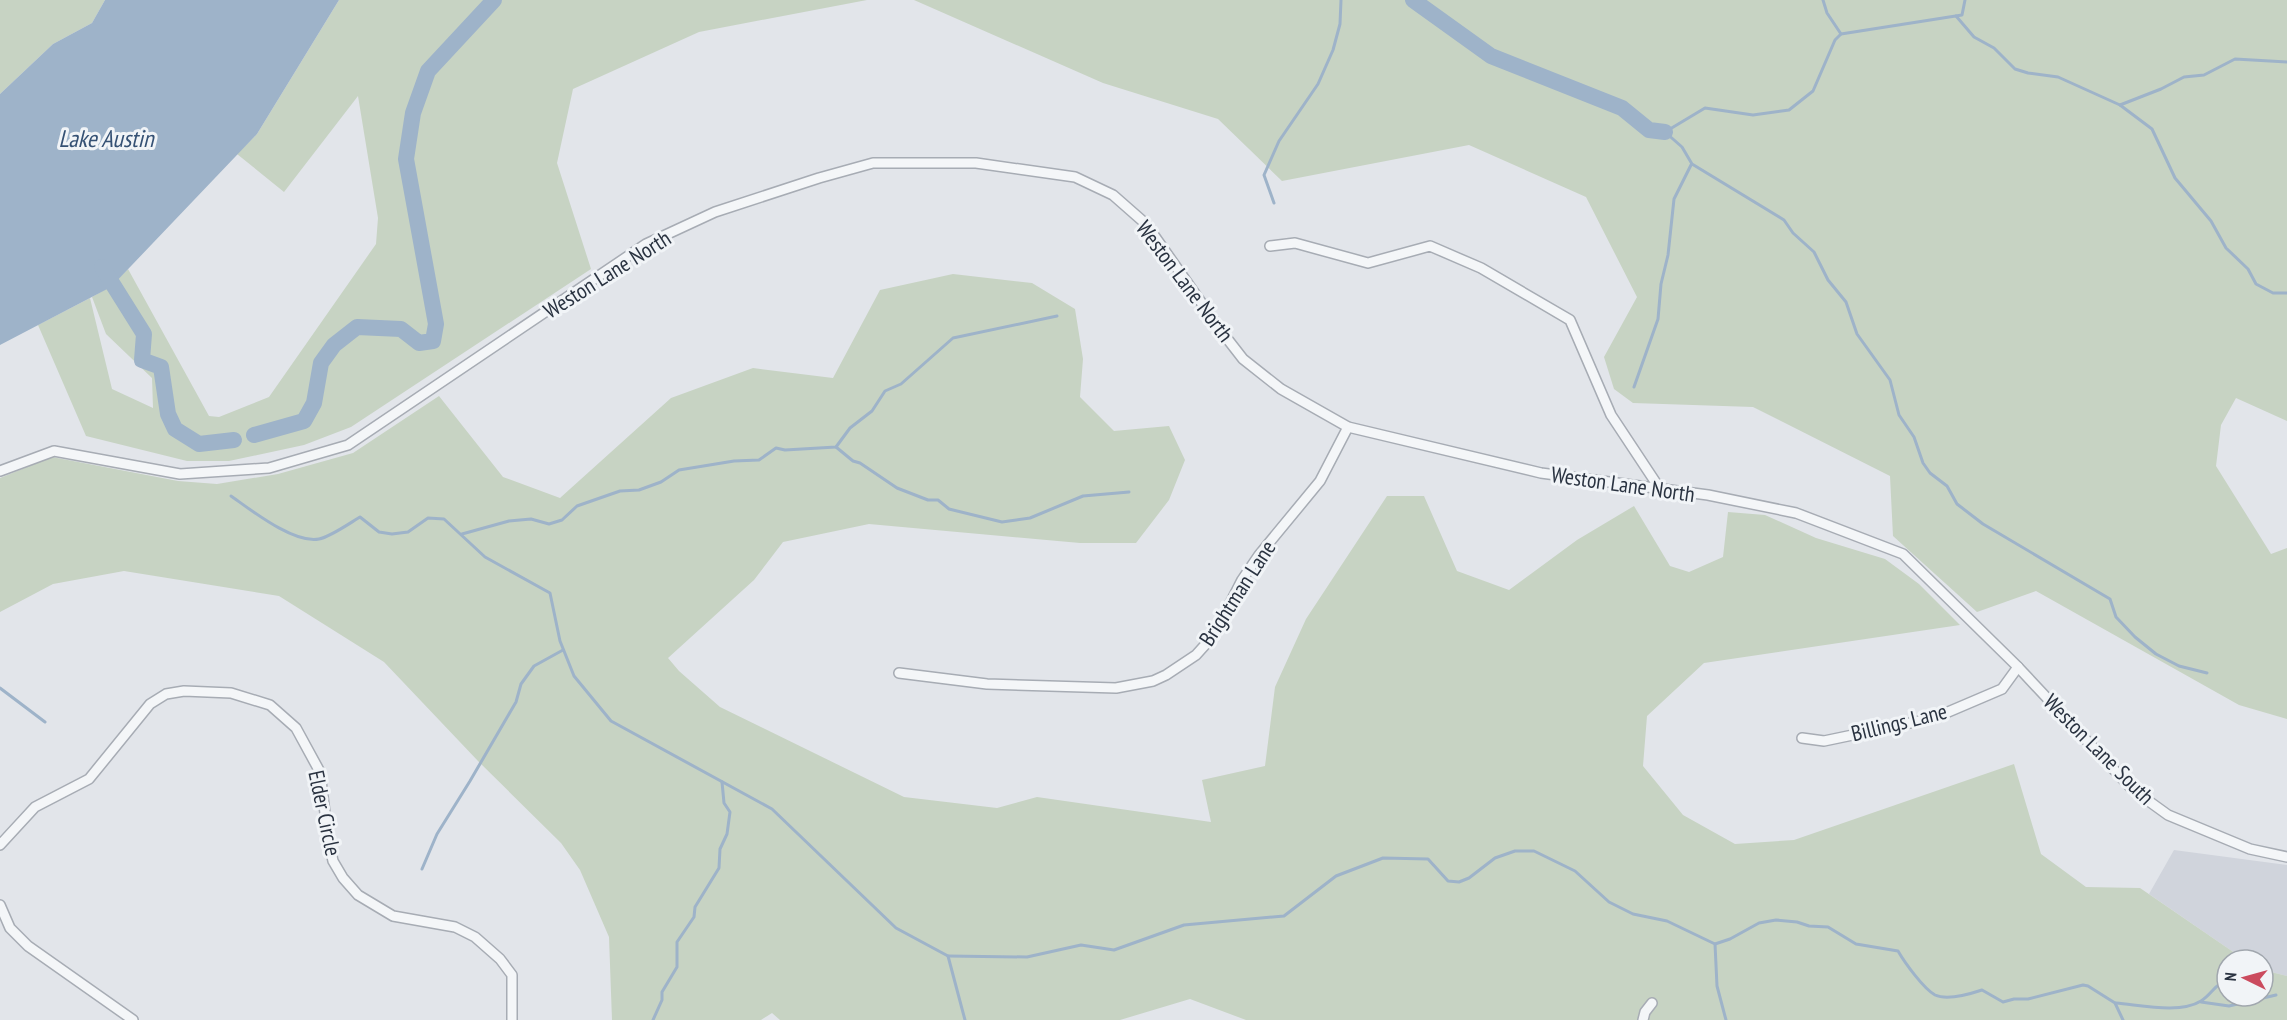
<svg xmlns="http://www.w3.org/2000/svg" width="2287" height="1020" font-family="'PT Sans Narrow',sans-serif">
<style>
.built{fill:#d0d4dc}
.green{fill:#c7d3c3}
.water{fill:#9eb3c9}
.lines{fill:none;stroke-linecap:round;stroke-linejoin:round}
.stream{stroke:#9eb3c9;stroke-width:3}
.river{stroke:#9eb3c9;stroke-width:16}
.minor-casing{stroke:#a7acb4;stroke-width:12}
.minor{stroke:#f4f6f8;stroke-width:9}
.labels{text-anchor:middle;stroke-width:6;stroke-linejoin:round;paint-order:stroke}
.street-label{font-size:22px;fill:#2a3341;stroke:#f1f4f7}
.water-label{font-size:24px;font-style:italic;fill:#355174;stroke:#f1f4f7}
</style>
<rect width="100%" height="100%" fill="#e2e5ea"/>
<path class="built" d="M2174,850L2287,865V976L2263,970V960H2245L2149,894Z"/>
<g class="green">
<path d="M0,0H105L92,23L53,44L0,94Z"/>
<path d="M339,0H867L699,32L573,89L557,163L591,269L351,427L304,445L229,461H187L86,436L38,325L90,298L112,389L153,408L152,378L106,334L92,297L111,286L128,269L209,416L219,417L269,397L376,244L378,218L358,96L284,192L237,154L257,134Z"/>
<path d="M914,0H2287V421L2236,398L2221,425L2216,466L2271,554L2287,548V719L2239,705L2036,591L1977,612L1893,536L1890,476L1753,407L1633,403L1614,389L1604,357L1637,297L1586,197L1469,145L1282,181L1218,119L1103,83Z"/>
<path d="M953,274L1032,283L1075,309L1083,359L1080,397L1114,431L1169,426L1185,460L1169,500L1136,543H1080L869,524L783,542L754,580L668,658L679,671L720,707L904,797L997,808L1037,797L1211,822L1202,780L1265,766L1275,687L1306,619L1387,496H1424L1457,571L1509,590L1577,540L1634,506L1670,566L1689,572L1723,557L1728,512L1765,515L1816,538L1885,559L1919,584L1960,625L1704,663L1647,716L1643,766L1683,815L1735,844L1794,840L2014,764L2041,854L2086,887L2140,888L2245,960H2227V996H2263V970L2287,976V1020H1246L1190,999L1120,1020H780L772,1013L761,1020H612L609,937L580,870L561,843L478,761L384,662L279,596L124,571L53,584L0,612V478L52,457L178,481L217,484L278,474L353,453L439,396L503,477L560,498L671,398L753,368L833,378L880,290Z"/>
</g>
<path class="water" d="M105,0H339L257,134L111,287L0,345V94L53,44L92,23Z"/>
<g class="lines">
<g class="stream">
<path d="M1823,0L1827,13L1841,34"/>
<path d="M1965,0L1962,15L1841,34L1835,40L1813,91L1789,110L1753,115L1705,108L1665,132L1682,147L1692,164L1784,220L1793,233L1814,252L1828,280L1846,302L1857,334L1890,380L1899,415L1914,437L1923,463L1930,473L1947,486L1957,504L1983,524L2110,599L2116,617L2135,637L2156,654L2179,666L2207,673"/>
<path d="M1956,16L1974,37L1994,48L2015,69L2028,73L2058,77L2120,105L2152,129L2175,178L2211,221L2226,248L2248,269L2256,284L2273,293H2287"/>
<path d="M2120,105L2161,89L2184,77L2204,75L2235,59L2287,62"/>
<path d="M1274,203L1264,175L1279,141L1318,84L1333,50L1340,24L1341,0"/>
<path d="M1634,387L1658,319L1661,284L1668,255L1674,199L1691,165"/>
<path d="M836,447L853,461L860,463L897,488L928,500H938L949,509L1002,522L1030,518L1083,496L1129,492"/>
<path d="M231,496C251,510 294,544 319,539C330,537 350,523 360,517L379,532L392,534L408,532L428,518L444,519L485,557L550,593L560,641L574,676L611,721L772,809L896,928L948,956L965,1020"/>
<path d="M462,534L509,521L531,519L549,524L562,520L577,506L620,491L639,490L661,482L679,470L734,461L759,460L776,448L785,450L836,447L850,428L872,411L885,391L901,384L953,338L1057,316"/>
<path d="M0,688L45,722"/>
<path d="M422,869L437,834L470,781L516,702L521,684L534,666L563,650"/>
<path d="M1715,944L1730,939L1759,923L1776,920L1797,922L1809,926L1828,927L1856,944L1898,951C1905,963 1923,988 1935,995C1948,1001 1970,994 1982,990L2003,1002L2014,999H2028L2083,985L2088,986L2115,1003L2123,1020"/>
<path d="M948,956L1027,957L1081,945L1114,950L1184,925L1284,916L1336,876L1383,858L1428,859L1448,881L1459,882L1469,878L1495,858L1515,851H1534L1575,871L1609,902L1633,914L1667,921L1715,944L1717,986L1726,1020"/>
<path d="M2201,1002L2229,1006L2276,995"/>
<path d="M2116,1003C2141,1005 2180,1014 2201,1001C2211,995 2216,983 2227,980"/>
<path d="M653,1020L662,1000V992L677,967V942L694,917L695,907L719,868L720,849L727,834L730,812L724,803L722,782"/>
</g>
<g class="river">
<path d="M1413,0L1491,56L1622,108L1649,130L1665,132"/>
<path d="M102,267L144,334L142,360L161,367L168,414L175,429L199,444L234,440"/>
<path d="M254,435L304,421L314,403L321,363L334,345L357,327L401,329L419,343L433,341L436,324L406,159L413,113L428,71L494,0"/>
</g>
<g class="minor-casing">
<g id="minor">
<path d="M1270,246L1295,243L1368,263L1430,246L1481,268L1570,320L1611,415L1660,489"/>
<path d="M0,471L54,451L180,474L269,468L348,445L646,244L715,212L819,178L873,163H976L1075,177L1113,195L1146,224L1222,332L1243,359L1281,389L1348,427L1541,473L1708,495L1796,513L1903,554L2018,667L2132,789L2168,815L2250,849L2287,857"/>
<path d="M899,673L987,684L1116,688L1153,681L1166,675L1196,655L1214,635L1242,580L1259,555L1320,481L1348,427"/>
<path d="M1802,738L1824,741L1934,718L2002,689L2018,667"/>
<path d="M0,845L35,807L89,779L150,704L166,694L184,691L231,693L270,705L296,728L320,772L328,838L333,861L343,878L358,895L393,916L455,927L475,937L500,959L512,975V1020"/>
<path d="M0,905L10,928L28,946L133,1020"/>
<path d="M1643,1020L1645,1012L1652,1003"/>
</g>
</g>
<use href="#minor" class="minor"/>
</g>
<g class="labels">
<g class="street-label">
<text transform="translate(607 274) rotate(-32)" y="8">Weston Lane North</text>
<text transform="translate(1185 281) rotate(53)" y="8">Weston Lane North</text>
<text transform="translate(1623 484) rotate(8)" y="8">Weston Lane North</text>
<text transform="translate(1237 593) rotate(-57)" y="8">Brightman Lane</text>
<text transform="translate(1899 722) rotate(-14)" y="8">Billings Lane</text>
<text transform="translate(2099 749) rotate(45)" y="8">Weston Lane South</text>
<text transform="translate(325 813) rotate(78)" y="8">Elder Circle</text>
</g>
<g class="water-label">
<text x="106" y="147">Lake Austin</text>
</g>
</g>
<g transform="translate(2245 978) rotate(275)"><circle r="28" fill="#f1f4f7" stroke="#a1a7ae" stroke-width="1.5"/>
<path d="M0-4.5L10 22L0 15L-10 22Z" fill="#cb4b5e"/>
<text y="-9" font-size="16" font-weight="bold" text-anchor="middle" fill="#2a3341">N</text>
</g>
</svg>
